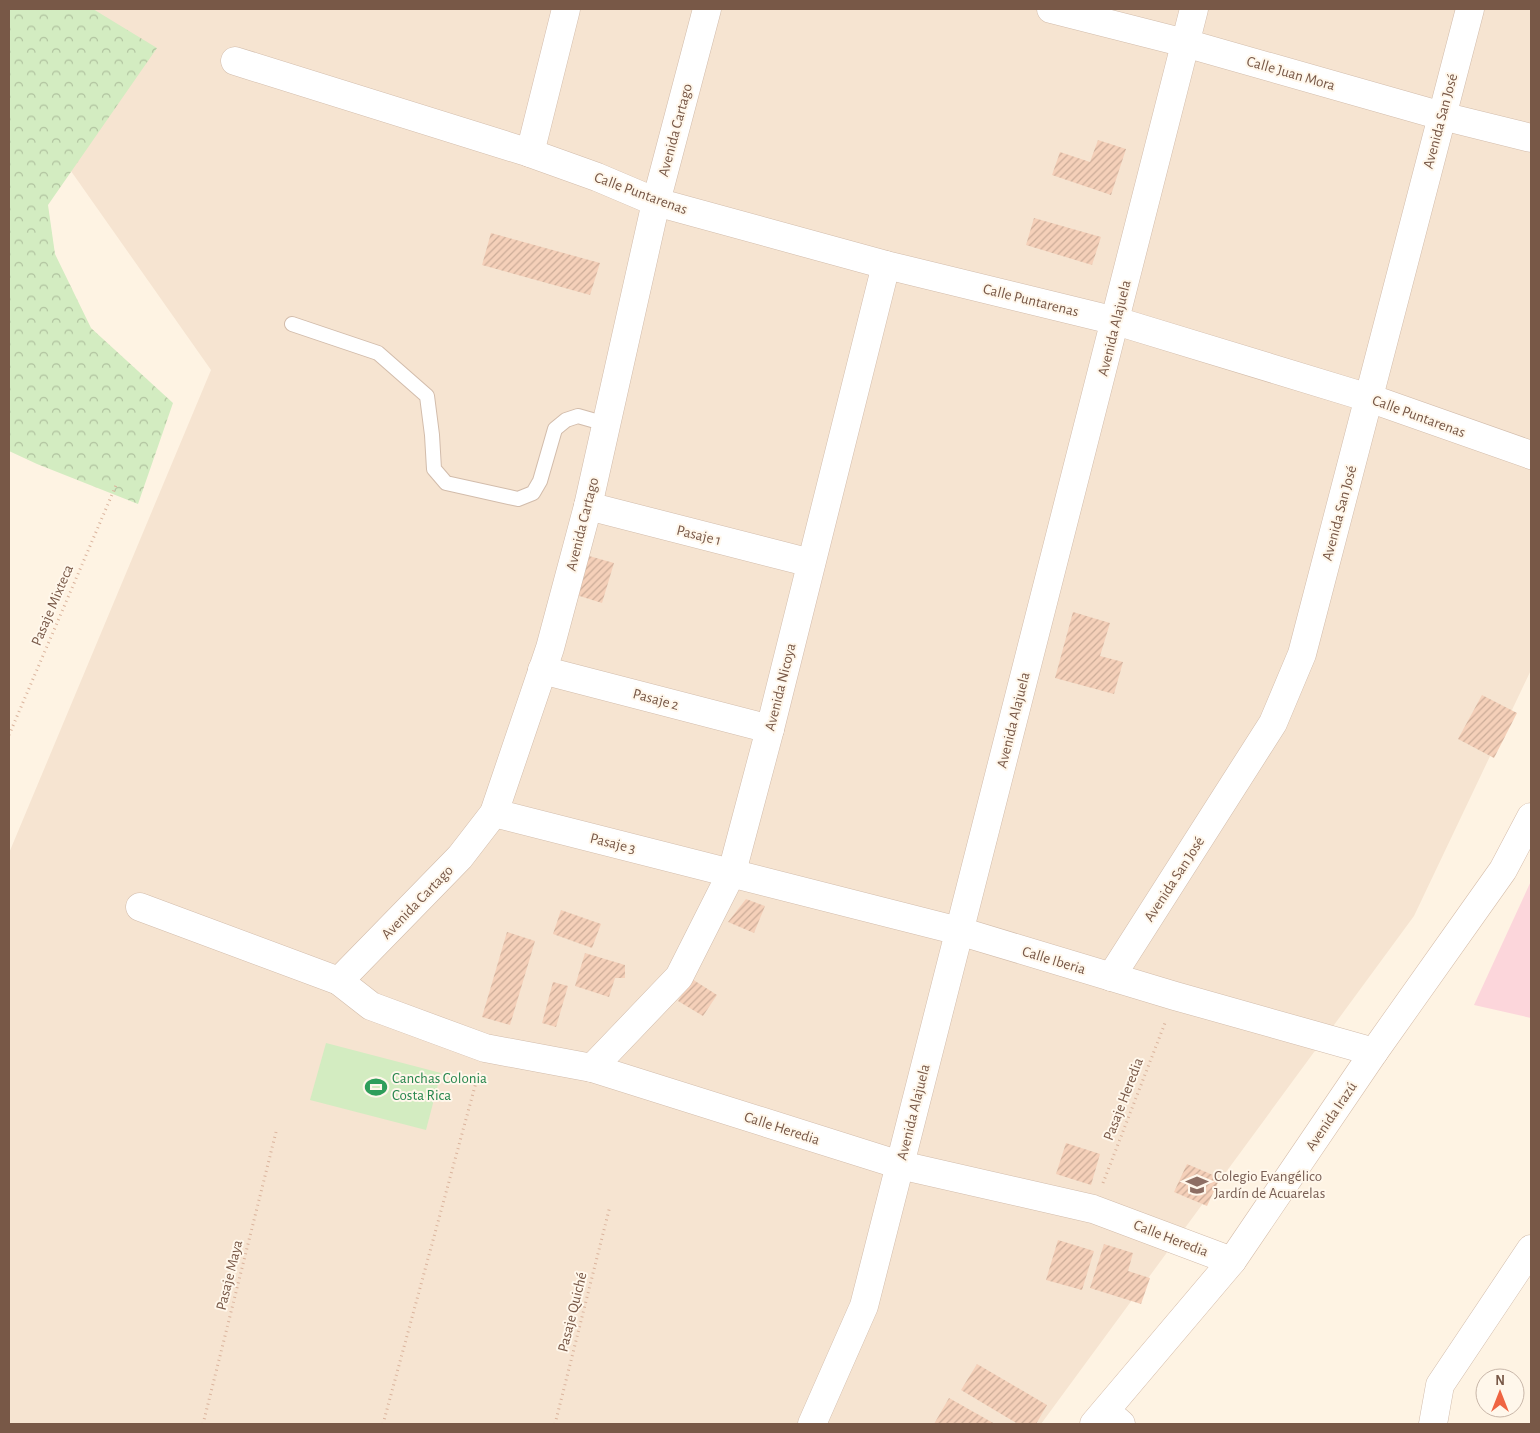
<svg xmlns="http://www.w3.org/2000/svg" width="1540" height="1433" font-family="'Alegreya Sans',sans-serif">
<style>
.residential{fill:#f6e4d1}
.medical{fill:#fcd6db}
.forest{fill:url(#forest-crowns)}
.garden{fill:#d3ecc1}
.building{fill:url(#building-hatch)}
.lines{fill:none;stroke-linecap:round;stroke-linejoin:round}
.lane-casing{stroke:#d2bcab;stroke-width:16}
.street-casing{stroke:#d2bcab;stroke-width:29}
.secondary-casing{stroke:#d5bca9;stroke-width:29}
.path{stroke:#dab39c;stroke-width:3;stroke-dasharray:1 4;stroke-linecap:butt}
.lane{stroke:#fff;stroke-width:14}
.street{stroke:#fff;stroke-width:28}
.secondary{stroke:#fff;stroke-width:28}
.labels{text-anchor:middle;stroke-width:4;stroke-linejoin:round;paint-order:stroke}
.street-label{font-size:15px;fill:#785847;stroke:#fff7eb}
.leisure-label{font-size:15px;fill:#27864d;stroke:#fff7eb;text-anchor:start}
.education-label{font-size:15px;fill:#785e54;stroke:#fff7eb;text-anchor:start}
</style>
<defs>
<pattern id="forest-crowns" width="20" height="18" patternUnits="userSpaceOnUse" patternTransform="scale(1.25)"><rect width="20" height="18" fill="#d3ecc1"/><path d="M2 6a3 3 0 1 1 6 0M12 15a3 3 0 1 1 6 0" fill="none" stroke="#b0c29f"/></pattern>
<pattern id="building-hatch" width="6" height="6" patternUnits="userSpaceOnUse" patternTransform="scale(1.25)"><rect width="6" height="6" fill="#f5d0b9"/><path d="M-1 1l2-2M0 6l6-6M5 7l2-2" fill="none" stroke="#cbac98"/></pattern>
</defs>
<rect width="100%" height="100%" fill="#fef3e3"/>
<path class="residential" d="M9,9H1531V670L1414,916L1041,1424H9V853L211,370L9,83Z"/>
<path class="medical" d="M1531,881V1018L1474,1005Z"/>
<path class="forest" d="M9,9H93L157,48L48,205L55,254L91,328L173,403L138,504L37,464L9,451Z"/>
<path class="garden" d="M326,1043L441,1073L426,1130L310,1100Z"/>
<g class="building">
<path d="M1098,140L1126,149L1111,195L1052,175L1060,152L1090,162Z"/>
<path d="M1034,218L1101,237L1092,265L1026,245Z"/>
<path d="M491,233L600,263L590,295L482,265Z"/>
<path d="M582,554L614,563L602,603L570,593Z"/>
<path d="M1073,612L1110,623L1100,656L1123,662L1114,694L1055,678Z"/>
<path d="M1482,695L1517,713L1494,758L1458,739Z"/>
<path d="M746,899L765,906L754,933L728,922Z"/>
<path d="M561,910L601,924L592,948L553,934Z"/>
<path d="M507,932L535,941L510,1025L482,1017Z"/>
<path d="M585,953L625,965V978H615L609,997L575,986Z"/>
<path d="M692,979L717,995L703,1016L678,1001Z"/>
<path d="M553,982L568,986L556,1027L542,1023Z"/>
<path d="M1066,1143L1100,1154L1091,1185L1056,1174Z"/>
<path d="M1187,1164L1220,1178L1207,1206L1174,1192Z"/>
<path d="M1058,1240L1094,1251L1082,1290L1046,1280Z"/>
<path d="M1104,1244L1133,1253L1128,1271L1150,1278L1141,1304L1090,1288Z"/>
<path d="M977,1364L1047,1405L1036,1424H1018L961,1390Z"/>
<path d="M949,1398L995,1424H934Z"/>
</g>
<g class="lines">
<g class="lane-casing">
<path id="lane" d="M292,324L378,353L427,396L432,435L434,469L446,483L518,499L533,493L540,481L555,429L566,420L578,416L606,424"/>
</g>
<g class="street-casing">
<g id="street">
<path d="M1051,9L1185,43L1442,116L1531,138"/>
<path d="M235,61L530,153L597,177L656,202L886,265L1116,321L1369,398L1531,455"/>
<path d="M530,153L566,9"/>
<path d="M588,506L811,563"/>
<path d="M542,670L770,729"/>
<path d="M494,813L959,931L1175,996L1374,1052"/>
<path d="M140,907L339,981L371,1006L485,1048L592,1068L900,1165L1093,1209L1232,1261"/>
<path d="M1111,977L1273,723L1302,654L1470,9"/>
<path d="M339,981L460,857L494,813L550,648L588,506L656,202L707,9"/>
<path d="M592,1068L679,977L732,872L770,729L886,265"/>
<path d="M1106,1411L1121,1424"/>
<path d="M812,1424L864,1306L1194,9"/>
<path d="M1433,1424L1440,1385L1531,1249"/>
</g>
</g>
<g class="secondary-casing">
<path id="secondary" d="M1094,1424L1232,1261L1374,1052L1503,870L1531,817"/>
</g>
<g class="path">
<path d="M9,735L117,483"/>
<path d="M1103,1183L1165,1023"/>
<path d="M203,1424L276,1132"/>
<path d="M383,1424L478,1075"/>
<path d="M555,1424L610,1206"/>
</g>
<use href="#lane" class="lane"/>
<use href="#street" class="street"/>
<use href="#secondary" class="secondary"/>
</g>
<defs>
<g id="stadium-bare" transform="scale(1.725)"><path d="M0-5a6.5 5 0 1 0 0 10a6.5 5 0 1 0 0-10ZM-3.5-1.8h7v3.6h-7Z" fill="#2e9e5b" stroke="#fff7eb" stroke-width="2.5" paint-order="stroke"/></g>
<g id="school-bare" transform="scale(1.725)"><path d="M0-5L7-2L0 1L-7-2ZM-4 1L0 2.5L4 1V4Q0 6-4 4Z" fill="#8d6e63" stroke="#fff7eb" stroke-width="2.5" paint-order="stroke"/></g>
</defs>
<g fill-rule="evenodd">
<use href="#stadium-bare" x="376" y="1087"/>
<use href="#school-bare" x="1197" y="1185"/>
</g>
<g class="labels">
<g class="street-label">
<text transform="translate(1291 73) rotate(16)" y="5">Calle Juan Mora</text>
<text transform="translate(1440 121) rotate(-75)" y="5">Avenida San José</text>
<text transform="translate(675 130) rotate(-75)" y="5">Avenida Cartago</text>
<text transform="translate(641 193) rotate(20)" y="5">Calle Puntarenas</text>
<text transform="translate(1031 300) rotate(14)" y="5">Calle Puntarenas</text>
<text transform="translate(1114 328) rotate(-76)" y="5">Avenida Alajuela</text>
<text transform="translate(1419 416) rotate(20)" y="5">Calle Puntarenas</text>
<text transform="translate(1339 513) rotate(-75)" y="5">Avenida San José</text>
<text transform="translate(582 524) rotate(-76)" y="5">Avenida Cartago</text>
<text transform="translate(699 535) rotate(14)" y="5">Pasaje 1</text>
<text transform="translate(52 605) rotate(-67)" y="5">Pasaje Mixteca</text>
<text transform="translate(780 687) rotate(-76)" y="5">Avenida Nicoya</text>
<text transform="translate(656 699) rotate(15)" y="5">Pasaje 2</text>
<text transform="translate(1013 720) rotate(-76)" y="5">Avenida Alajuela</text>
<text transform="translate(613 843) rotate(14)" y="5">Pasaje 3</text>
<text transform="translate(1174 879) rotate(-57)" y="5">Avenida San José</text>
<text transform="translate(417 902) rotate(-46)" y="5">Avenida Cartago</text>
<text transform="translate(1054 960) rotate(17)" y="5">Calle Iberia</text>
<text transform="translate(1123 1099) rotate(-69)" y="5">Pasaje Heredia</text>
<text transform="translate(913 1112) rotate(-76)" y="5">Avenida Alajuela</text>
<text transform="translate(1331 1116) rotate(-56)" y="5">Avenida Irazú</text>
<text transform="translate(782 1128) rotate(18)" y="5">Calle Heredia</text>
<text transform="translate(1171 1238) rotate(21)" y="5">Calle Heredia</text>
<text transform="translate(229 1275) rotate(-76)" y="5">Pasaje Maya</text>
<text transform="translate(572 1312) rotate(-76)" y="5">Pasaje Quiché</text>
</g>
<g class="leisure-label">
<text x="392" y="1083">Canchas Colonia<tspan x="392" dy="17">Costa Rica</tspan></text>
</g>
<g class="education-label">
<text x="1214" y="1181">Colegio Evangélico<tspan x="1214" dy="17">Jardín de Acuarelas</tspan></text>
</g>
</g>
<rect width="1540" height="1433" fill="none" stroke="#785847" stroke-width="20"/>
<g transform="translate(1500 1393)"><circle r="24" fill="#fff7eb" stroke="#c9b7a9"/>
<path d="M0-4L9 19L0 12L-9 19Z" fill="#ef6441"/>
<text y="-8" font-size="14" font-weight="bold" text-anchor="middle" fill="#785847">N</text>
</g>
</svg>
